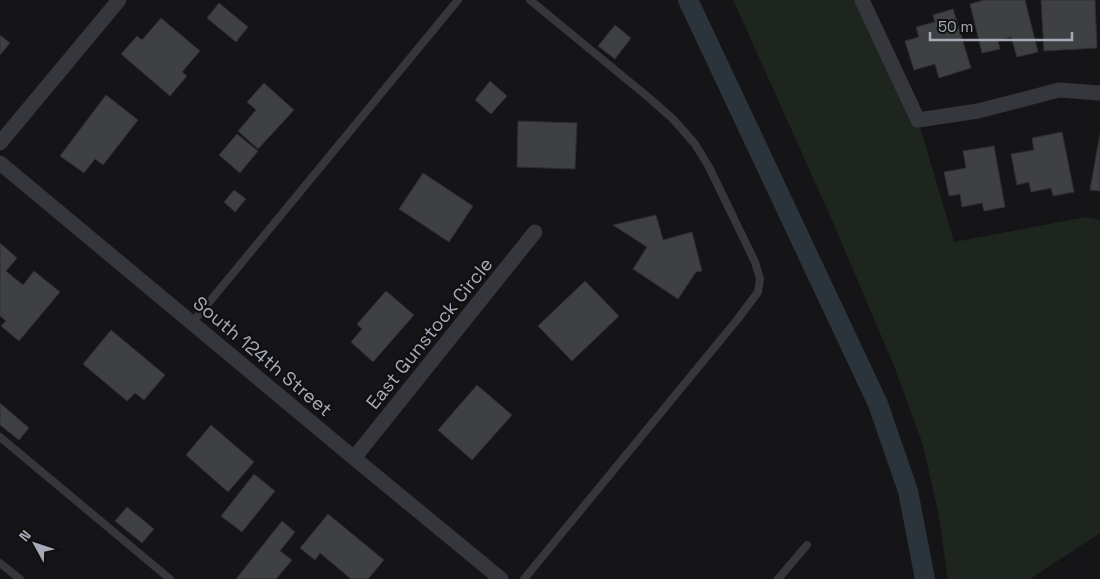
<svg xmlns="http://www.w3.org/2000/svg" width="1100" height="579" font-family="'Space Grotesk',sans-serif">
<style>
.green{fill:#1d251e}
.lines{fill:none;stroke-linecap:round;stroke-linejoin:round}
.canal{stroke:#2b333b;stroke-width:20}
.building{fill:#3f4044;stroke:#2f2f33}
.lane{stroke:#36373c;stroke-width:8}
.street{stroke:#36373c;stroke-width:15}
.labels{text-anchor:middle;stroke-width:4.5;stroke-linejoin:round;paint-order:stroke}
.street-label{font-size:19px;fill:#a7abb7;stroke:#101012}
</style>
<rect width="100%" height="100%" fill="#151517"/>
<path class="green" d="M733,0H862L918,120L954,242L1086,217L1100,220V533L1030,579H948L938,511L923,445L894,366L831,218L744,24Z"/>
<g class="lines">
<path class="canal" d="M688,0L878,404L908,491L925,579"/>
</g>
<g class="building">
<path d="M984,0H1025L1038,52L1017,57L1011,37L998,41L1000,49L982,53L970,4Z"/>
<path d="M1041,0H1095L1097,48L1044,51Z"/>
<path d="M219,3L248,27L236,42L207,18Z"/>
<path d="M953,9L971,68L939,78L935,64L914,70L905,41L919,37L916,27L935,22L933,15Z"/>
<path d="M161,18L200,51L182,72L187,76L170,96L121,54L137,36L142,40Z"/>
<path d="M615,25L631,38L615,59L598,46Z"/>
<path d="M0,35L10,43L0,55Z"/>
<path d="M490,81L507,96L491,114L475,100Z"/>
<path d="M264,83L294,110L258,149L238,131L256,110L247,102Z"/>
<path d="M106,95L138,120L103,165L95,159L84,173L60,156Z"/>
<path d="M518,121L577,123L575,169L517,167Z"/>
<path d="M1062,132L1074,192L1053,196L1051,188L1031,192L1029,182L1017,185L1011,154L1034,150L1032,138Z"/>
<path d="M237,134L258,151L240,173L219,155Z"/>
<path d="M1100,134V191L1090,190Z"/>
<path d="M994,146L1005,207L984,211L982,203L962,207L960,194L949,196L944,172L966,168L963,151Z"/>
<path d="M423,173L473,206L449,242L399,209Z"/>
<path d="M234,190L246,199L235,212L224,202Z"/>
<path d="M656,215L663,240L692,232L702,271L696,272L678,299L633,269L647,247L613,225Z"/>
<path d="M0,243L17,258L6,271L23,285L34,271L60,292L19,341L1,326L6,321L0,316Z"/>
<path d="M585,281L619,316L572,361L538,326Z"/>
<path d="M386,291L414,315L373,362L351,342L362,329L357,324Z"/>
<path d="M111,330L165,375L144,400L135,393L127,401L83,364Z"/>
<path d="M477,385L512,415L472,460L438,430Z"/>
<path d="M0,403L29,428L19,440L0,425Z"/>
<path d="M211,425L254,462L228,492L186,455Z"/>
<path d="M254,474L275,491L242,532L221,516Z"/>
<path d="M127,507L154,529L142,543L115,521Z"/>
<path d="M328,514L384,560L368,579H351L320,553L315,560L300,548Z"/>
<path d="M282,521L295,532L280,551L292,560L276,579H236Z"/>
</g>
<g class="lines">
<g class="lane">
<path d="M192,323L458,0"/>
<path d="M0,437L170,579"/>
<path d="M0,563L20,579"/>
<path d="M524,579L737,320L758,292L760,279L755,262L709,167L695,144L673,119L648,97L530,0"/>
<path d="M778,579L807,545"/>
</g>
<g class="street">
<path d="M862,0L918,120L978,111L1059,90L1100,93"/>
<path d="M0,143L119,0"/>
<path d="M0,163L354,458L501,579"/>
<path d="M354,458L535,232"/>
</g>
</g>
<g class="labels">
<g class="street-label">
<text transform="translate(429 333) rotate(-51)" y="7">East Gunstock Circle</text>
<text transform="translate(263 356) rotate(40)" y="7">South 124th Street</text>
</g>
</g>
<g transform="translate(35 544) rotate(310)" stroke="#101012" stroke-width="4" paint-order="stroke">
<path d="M0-4L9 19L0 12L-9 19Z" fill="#a7abb7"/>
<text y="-8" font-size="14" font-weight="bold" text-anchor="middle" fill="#a7abb7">N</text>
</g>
<path d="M930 32v8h142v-8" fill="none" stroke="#a7abb7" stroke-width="2.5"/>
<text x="938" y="32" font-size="15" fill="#a7abb7" stroke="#101012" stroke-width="4" paint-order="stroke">50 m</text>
</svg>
